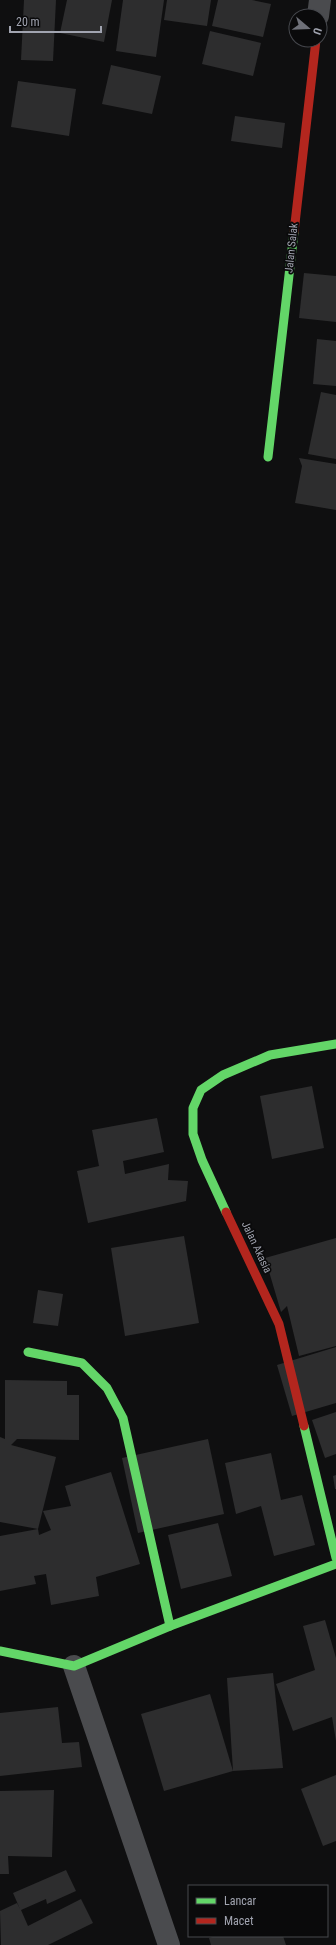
<svg xmlns="http://www.w3.org/2000/svg" width="336" height="1945" font-family="'Roboto Condensed',sans-serif">
<style>
.building{fill:#2d2d2e}
.lines{fill:none;stroke-linecap:round;stroke-linejoin:round}
.street{stroke:#4a4b4e;stroke-width:22}
.fast{stroke:#63d668;stroke-width:9}
.jam{stroke:#b3261e;stroke-width:9}
.labels{text-anchor:middle;stroke-width:3.5;stroke-linejoin:round;paint-order:stroke}
.street-label{font-size:11px;fill:#a1a4b0;stroke:#0a0a0b}
</style>
<rect width="100%" height="100%" fill="#0f0f10"/>
<g class="building">
<path d="M24,0H56L53,61L21,60Z"/>
<path d="M67,0H112L104,42L60,33Z"/>
<path d="M123,0H164L156,57L116,51Z"/>
<path d="M167,0H211L207,26L164,20Z"/>
<path d="M218,0H252L271,4L263,37L212,26Z"/>
<path d="M210,31L261,43L253,76L202,64Z"/>
<path d="M111,65L161,76L152,114L102,104Z"/>
<path d="M18,81L76,89L69,136L11,127Z"/>
<path d="M235,116L285,123L282,148L231,141Z"/>
<path d="M304,273L336,276V322L299,318Z"/>
<path d="M317,339L336,341V386L313,384Z"/>
<path d="M321,392L336,395V459L308,454Z"/>
<path d="M299,458L336,464V510L295,503L302,466Z"/>
<path d="M312,1086L324,1148L272,1159L260,1096Z"/>
<path d="M157,1118L164,1152L123,1161L125,1174L169,1164L168,1180L188,1181L186,1201L88,1223L77,1171L108,1164L99,1166L92,1130Z"/>
<path d="M184,1236L199,1323L125,1336L111,1248Z"/>
<path d="M336,1238V1346L299,1356L287,1306L281,1312L265,1258Z"/>
<path d="M38,1290L63,1294L58,1326L33,1323Z"/>
<path d="M336,1347V1403L292,1416L277,1365Z"/>
<path d="M5,1380L67,1381V1395H79V1440L17,1439L11,1445L56,1457L38,1529L39,1535L51,1530L43,1511L71,1506L65,1486L111,1472L140,1564L96,1577L99,1596L51,1605L46,1574L34,1576L36,1584L0,1591V1536L38,1529L0,1522V1437L5,1439Z"/>
<path d="M336,1412V1454L325,1458L312,1420Z"/>
<path d="M208,1439L224,1514L138,1533L122,1458Z"/>
<path d="M271,1453L281,1500L302,1495L315,1545L274,1556L261,1506L236,1514L225,1463Z"/>
<path d="M336,1475V1489H335L333,1476Z"/>
<path d="M218,1523L232,1576L181,1589L168,1535Z"/>
<path d="M325,1620L336,1658V1741L332,1717L293,1731L276,1684L315,1670L303,1626Z"/>
<path d="M273,1673L283,1768L233,1771L227,1678Z"/>
<path d="M210,1694L233,1771L164,1791L141,1714Z"/>
<path d="M58,1707L62,1743L79,1742L82,1767L0,1776V1713Z"/>
<path d="M336,1775V1841L323,1846L301,1789Z"/>
<path d="M54,1790L52,1857L8,1856L9,1874H0V1791Z"/>
<path d="M66,1870L76,1891L47,1904L46,1899L21,1910L28,1926L81,1899L93,1923L48,1945H1L0,1911L17,1903L20,1909L13,1893Z"/>
<path d="M216,1936H283L286,1945H211L209,1938Z"/>
</g>
<g class="lines">
<g class="street">
<path d="M318,16L320,0"/>
<path d="M74,1666L169,1945"/>
</g>
<g class="fast">
<path d="M268,457L294,232"/>
<path d="M226,1212L202,1160L193,1134V1108L201,1090L223,1075L270,1055L336,1044"/>
<path d="M28,1352L82,1363L107,1388L123,1418L170,1626"/>
<path d="M304,1426L336,1558"/>
<path d="M0,1651L74,1666L170,1626L336,1564"/>
</g>
<g class="jam">
<path d="M294,232L316,40"/>
<path d="M226,1212L279,1324L304,1426"/>
</g>
</g>
<g class="labels">
<g class="street-label">
<text transform="translate(291 248) rotate(-84)" y="4">Jalan Salak</text>
<text transform="translate(257 1247) rotate(65)" y="4">Jalan Akasia</text>
</g>
</g>
<rect x="188" y="1885" width="140" height="52" fill="#0a0a0b" stroke="#46484d"/>
<rect x="196" y="1898" width="20" height="6" fill="#63d668" stroke="#46484d"/>
<text x="224" y="1905" font-size="12" fill="#a1a4b0">Lancar</text>
<rect x="196" y="1918" width="20" height="6" fill="#b3261e" stroke="#46484d"/>
<text x="224" y="1925" font-size="12" fill="#a1a4b0">Macet</text>
<g transform="translate(308 28) rotate(109)"><circle r="19" fill="#0a0a0b" stroke="#46484d"/>
<path d="M0-3L7 15L0 10L-7 15Z" fill="#6e7078"/>
<text y="-6" font-size="11" font-weight="bold" text-anchor="middle" fill="#a1a4b0">U</text>
</g>
<path d="M10 26v6h91v-6" fill="none" stroke="#a1a4b0" stroke-width="2"/>
<text x="16" y="26" font-size="12" fill="#a1a4b0" stroke="#0a0a0b" stroke-width="3" paint-order="stroke">20 m</text>
</svg>
